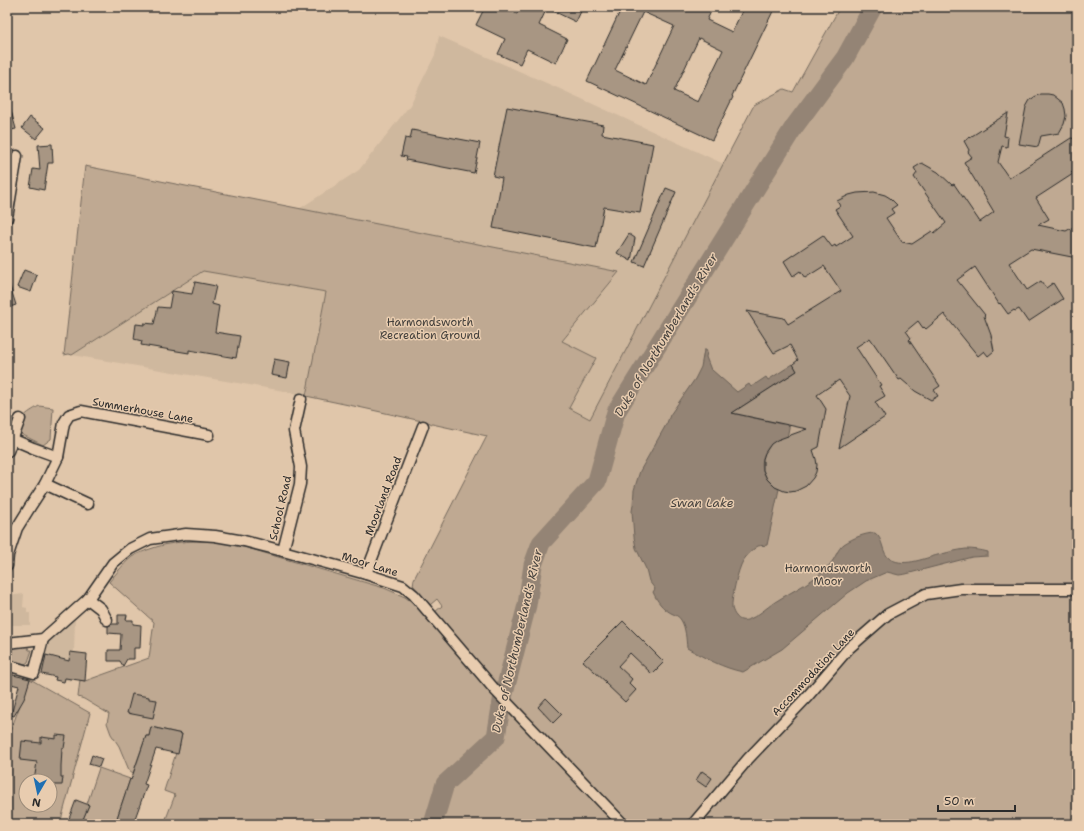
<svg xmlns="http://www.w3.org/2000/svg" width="1084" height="831" font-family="'Shantell Sans',sans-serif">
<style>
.built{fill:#cfb89e}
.green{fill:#bfa992;stroke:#756a5e;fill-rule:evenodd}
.water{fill:#948474;stroke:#6a6057}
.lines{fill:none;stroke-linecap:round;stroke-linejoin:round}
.river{stroke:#948474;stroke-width:19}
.building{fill:#a89683;stroke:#2b2b2b;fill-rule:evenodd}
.street-casing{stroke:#2b2b2b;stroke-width:13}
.street{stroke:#e8ccaf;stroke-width:10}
.labels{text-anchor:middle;stroke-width:3;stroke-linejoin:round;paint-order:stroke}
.park-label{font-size:11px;fill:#413e3a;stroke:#e8ccaf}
.street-label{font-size:11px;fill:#2b2b2b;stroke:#e8ccaf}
.water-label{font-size:12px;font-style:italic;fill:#45413d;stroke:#e8ccaf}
</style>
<rect width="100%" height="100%" fill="#e0c6aa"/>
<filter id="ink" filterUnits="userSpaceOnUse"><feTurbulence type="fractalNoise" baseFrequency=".025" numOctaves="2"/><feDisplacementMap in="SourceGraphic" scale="8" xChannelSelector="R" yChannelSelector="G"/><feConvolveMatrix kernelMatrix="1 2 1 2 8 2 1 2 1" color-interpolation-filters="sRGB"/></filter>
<g filter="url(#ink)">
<g class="built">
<path d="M439,36L560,89L724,164L590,419L569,408L562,341L619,272L299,209L359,170L410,105L435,55Z"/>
<path d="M203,271L326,292L306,396L284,391L72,355Z"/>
<path d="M7,594L16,595L24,594L23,607L27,608V613H30V625H7Z"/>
<path d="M75,620L74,651L71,681L53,678V675L39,671L49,636L62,624Z"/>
</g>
<g class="green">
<path d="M840,7H869L842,56L791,125L614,411L592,478L536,539L530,557L516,624L500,690L435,612L442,606L437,599L430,605L413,585L414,579L487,436L432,424L426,421L417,420L363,408L306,396L326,292L203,271L72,355L69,354L64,355L85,166L619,272L562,341L596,358L569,408L590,419L754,105L784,89L793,92Z"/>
<path d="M873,7H1077V824H164L175,795L164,791L176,753H178L182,734L151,727L149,736H146L133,773L129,770L119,746L111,734L107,723L109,714L84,699L78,697L80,680L85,681L149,658L154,622L109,582C116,574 126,560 135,555C139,553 143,552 147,550C174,540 199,540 227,542L384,588L405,597L420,608L502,701L527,605L533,565L541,543L597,481L616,412L794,127L845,58Z"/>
<path d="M39,406L53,408L51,439L43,445L21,434C18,417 26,414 39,406Z"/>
<path d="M27,645L29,650H32L28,662L25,664L7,659V646Z"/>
<path d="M30,679L90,713L60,824H7V740ZM26,781H50V805H26Z"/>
<path d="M99,768L130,779L115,824H81L89,805L87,804Z"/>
</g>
<path class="water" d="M704,350H706L707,352L706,357L711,370H712L737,392L749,384L751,387L766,377L768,380L793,364L797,371L732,413L781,424L790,423L787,438C782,440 776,441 772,444C769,446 767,449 766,451C757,466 765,482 779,489L767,545C765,546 761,545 758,546C753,549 746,556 743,561C738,569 731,599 732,608C733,611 734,614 736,616C739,620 742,621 747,620C757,617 766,608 775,602C792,591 817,580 830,564C836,558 837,549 844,544C853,538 865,533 875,533C884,539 881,553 890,559C906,568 926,557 942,554C949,552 958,550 966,549C973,549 981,550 988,552V556L972,557L906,574L899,575L887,572L866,581L848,593L782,649L743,672C723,668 705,658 687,648C686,639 686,628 681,620C679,616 675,615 671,613C662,608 657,601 653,592L655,589L649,581L646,569L636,548L634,537L632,511L633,505L634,490L640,471L667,423L670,415L695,379L701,367Z"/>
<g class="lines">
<path class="river" d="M433,824L445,784L496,737L502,701L527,605L533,565L541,543L597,481L616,412L794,127L845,58L873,7"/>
</g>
<g class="building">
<path d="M485,7H501L517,14L520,7H583L576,22L547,8L539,25L567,39L556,63L527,49L520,64L498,54L505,39L476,25Z"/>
<path d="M622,7H713L707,20L732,32L744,7H775L732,96L733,97L712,140L587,81ZM643,12L674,26L646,85L615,70ZM699,38L723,50L698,102L674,91Z"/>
<path d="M1041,94H1048L1053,95L1063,103L1065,109L1066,116L1064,124L1059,133L1041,136L1038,147L1019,144L1026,107L1030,100L1036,96Z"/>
<path d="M7,107H10L16,129L7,131Z"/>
<path d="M507,107L603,125L602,134L653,144L640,213L604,207L596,248L493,228L502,178L493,176Z"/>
<path d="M1008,113L1004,136L1008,137L1007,147L1002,146L998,162L1009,178L1071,138L1077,139V168L1071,172L1073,174L1036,198L1049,219L1038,225L1066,231L1077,225V258L1031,249L1009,263L1027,290L1041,281L1046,288L1053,283L1063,299L1028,322L1019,309L1015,311L1014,310L1008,314L1000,303L999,304L975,267L957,280L985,315L984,316L991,335L994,351L988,356L984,351L978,356L944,314L926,329L924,327L923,328L918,321L906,331L911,338L909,340L940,386L934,390L938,396L931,400L915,391L901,379L899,380L870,338L856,347L881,385L879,386L885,396L875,402L885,417L839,448L850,396L839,380L817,395L826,409L819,447L813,450L816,459L817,465L816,472L813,478L806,486L796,491L790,492L784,491L775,487L767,479L763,470V459L765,453L771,444L777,440L807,429L732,413L797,371L793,364L798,360L790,345L774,353L747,311L784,318L788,324L841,291L824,266L805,278L800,271L793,276L784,261L823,235L832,247L835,245L836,247L853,236L835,209L840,206L837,201L849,195L857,193L874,192L885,195L890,198L897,205L891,209L894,213L886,218L902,242L912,244L932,231L934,233L946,223L914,177L917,173L914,168L922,163L938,172L952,185L954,184L980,222L994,212L964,162L972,157L968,152L969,150L964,141Z"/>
<path d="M30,117L45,128L36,139L22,128Z"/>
<path d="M412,130L480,143L474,173L406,160L407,157L401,156L405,138L410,139Z"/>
<path d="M52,144L53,163H48L44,190L30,187L33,169L40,170L38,145Z"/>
<path d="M666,188L676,192L644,266L634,262Z"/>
<path d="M629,234L635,238L631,261L617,253Z"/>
<path d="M24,270L37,275L31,292L17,287Z"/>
<path d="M195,282L216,286L212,304L219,306L215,332L240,336L236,358L189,350V353L141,345L142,341L134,339L136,324L144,325V323L154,324L158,307L169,308L172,291L192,294Z"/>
<path d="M7,283H9L16,305L7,308Z"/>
<path d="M274,359L290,362L287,378L271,375Z"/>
<path d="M118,615H127L126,620H133V624L141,625L140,648H134V659H127L123,666L120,661H108V650H120L121,634L108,633V626L112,624H118Z"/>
<path d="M623,621L664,662L652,674L630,653L618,666L632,679L629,683L636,690L625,702L605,683L606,682L583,661Z"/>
<path d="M70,652L87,654L85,681L65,678L64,682L55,680L56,677L42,674L46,655L69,661Z"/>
<path d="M9,674L30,679L24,699L14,716L11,715L19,686L7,683Z"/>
<path d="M132,694L149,697V699L157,700L153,718L127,713Z"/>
<path d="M546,698L562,714L553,723L538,707Z"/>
<path d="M151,727L182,734L178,754L156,749L144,784L147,785L133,824H115L130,779L131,780L146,736H149Z"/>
<path d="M56,735L66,736L64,748H62L61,766V777H63L62,785H50V781H34L37,762L20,760L22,741L41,743V737L56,739Z"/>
<path d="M92,755L102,759L99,767L89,764Z"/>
<path d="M702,771L712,778L706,787L696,780Z"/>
<path d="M76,800L89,805L81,824H67Z"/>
</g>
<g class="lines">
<g class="street-casing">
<g id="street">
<path d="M7,218L17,156"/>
<path d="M12,439L33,448L58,457"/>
<path d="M8,451L20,419"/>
<path d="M45,484L88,504"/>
<path d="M283,551L300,484L301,467L294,431L301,399"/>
<path d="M7,566L8,555L17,528L30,507L45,484L58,457L64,423L69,415L81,411L209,435"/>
<path d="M366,574L423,426"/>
<path d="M88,599L101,609L107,620"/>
<path d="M7,643L43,639L88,599L113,563L130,549L150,539L186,534L215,536L244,541L283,551L366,574L403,586L414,595L495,690L623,824"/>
<path d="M7,665L34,673L43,639"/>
<path d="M693,824L748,759L807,697L849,648L888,614L926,594L961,589H1077"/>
</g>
</g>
<use href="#street" class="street"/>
</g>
</g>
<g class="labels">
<g class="park-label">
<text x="430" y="326">Harmondsworth<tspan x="430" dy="13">Recreation Ground</tspan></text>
<text x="828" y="572">Harmondsworth<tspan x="828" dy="13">Moor</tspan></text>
</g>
<g class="street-label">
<text transform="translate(143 410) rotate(10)" y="4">Summerhouse Lane</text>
<text transform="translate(383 496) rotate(-69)" y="4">Moorland Road</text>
<text transform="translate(280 508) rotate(-77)" y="4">School Road</text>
<text transform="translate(370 564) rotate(17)" y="4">Moor Lane</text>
<text transform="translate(813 672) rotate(-47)" y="4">Accommodation Lane</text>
</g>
<g class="water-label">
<text transform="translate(666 335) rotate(-59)" y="4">Duke of Northumberland's River</text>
<text x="702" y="507">Swan Lake</text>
<text transform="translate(517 641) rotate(-77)" y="4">Duke of Northumberland's River</text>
</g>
</g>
<rect width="1084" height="831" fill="none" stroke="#e8ccaf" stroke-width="24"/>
<rect x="12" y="12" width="1060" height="807" fill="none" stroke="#2b2b2b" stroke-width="1.5" filter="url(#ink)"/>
<g transform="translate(38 793) rotate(189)"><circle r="19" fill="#e8ccaf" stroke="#9c8c7a"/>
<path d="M0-3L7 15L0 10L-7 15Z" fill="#1f6fb2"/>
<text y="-6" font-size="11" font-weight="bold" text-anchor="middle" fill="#2b2b2b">N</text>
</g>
<path d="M938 805v6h77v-6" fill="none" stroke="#2b2b2b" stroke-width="2"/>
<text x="944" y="805" font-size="12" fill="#2b2b2b" stroke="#e8ccaf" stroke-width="3" paint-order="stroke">50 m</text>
</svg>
